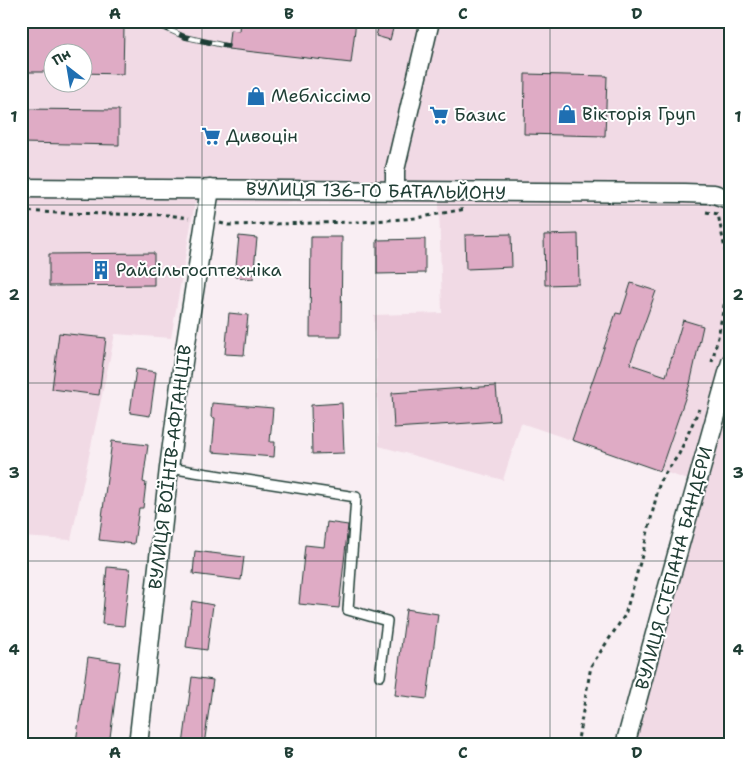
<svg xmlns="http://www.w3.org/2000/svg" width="752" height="766" font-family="'Shantell Sans',sans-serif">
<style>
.built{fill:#f1dae5;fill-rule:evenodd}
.building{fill:#dfabc5;stroke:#1f3d34}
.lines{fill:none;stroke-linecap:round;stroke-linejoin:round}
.lane-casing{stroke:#1f3d34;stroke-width:12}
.street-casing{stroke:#1f3d34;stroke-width:21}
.path{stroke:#1f3d34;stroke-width:3;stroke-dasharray:4 4;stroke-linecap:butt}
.lane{stroke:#fff;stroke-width:9}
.street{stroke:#fff;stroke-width:18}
.rail-casing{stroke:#1f3d34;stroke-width:5.5}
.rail{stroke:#fff;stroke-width:4;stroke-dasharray:11;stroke-linecap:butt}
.grid{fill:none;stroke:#1f3d34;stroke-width:1;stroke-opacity:0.55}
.labels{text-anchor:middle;stroke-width:4;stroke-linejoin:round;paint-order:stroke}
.poi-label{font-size:18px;fill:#1f3d34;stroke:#fff;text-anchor:start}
.street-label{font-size:18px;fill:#1f3d34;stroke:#fff}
.neatline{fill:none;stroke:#1f3d34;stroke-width:2}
.grid-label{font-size:16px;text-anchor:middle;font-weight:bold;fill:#1f3d34}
</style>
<rect width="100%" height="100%" fill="#f9eef3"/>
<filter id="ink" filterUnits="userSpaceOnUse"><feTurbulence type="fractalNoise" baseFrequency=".02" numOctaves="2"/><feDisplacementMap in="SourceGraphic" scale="10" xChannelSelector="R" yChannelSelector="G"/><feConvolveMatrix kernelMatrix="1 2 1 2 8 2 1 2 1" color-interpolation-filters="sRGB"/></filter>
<g filter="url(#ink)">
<g class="built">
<path d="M21,21H731V745H625L697,483L521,423L503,480L379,446L374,315L442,313L439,203L195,202L171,338L115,334L71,540L21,537ZM52,52H82V82H52Z"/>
<path d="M21,610L25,706L21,745Z"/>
</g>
<g class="building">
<path d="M240,21H356L351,63L228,49L230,30L239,31Z"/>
<path d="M380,21H395L390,40L376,36Z"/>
<path d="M21,24L124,27L123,74L82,73V52H52V72H21Z"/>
<path d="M525,74L607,76L605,136L524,134Z"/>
<path d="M21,109L119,110V145L21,143Z"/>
<path d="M511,234L512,267L466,269L465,235Z"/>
<path d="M578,234L579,284L545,285L544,235Z"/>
<path d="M239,236L257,238L253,279L235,277Z"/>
<path d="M311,237H342L341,337H310Z"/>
<path d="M425,239V273L377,274V240Z"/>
<path d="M154,253V285L49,286V254Z"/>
<path d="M631,283L656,291L630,364L666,376L683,320L703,326L690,384L660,471L572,440L616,313L621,314Z"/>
<path d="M229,313L248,315L244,355L225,354Z"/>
<path d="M59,333L106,338L99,395L52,389Z"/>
<path d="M136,369L156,372L150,416L130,413Z"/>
<path d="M496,386L499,421L394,428L392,393Z"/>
<path d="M212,403L273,408L270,442H275L274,457L212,452L215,418L211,417Z"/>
<path d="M342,403L344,453L312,454L311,405Z"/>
<path d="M112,441L148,445L143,482L146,483L143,508H139L134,544L99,540Z"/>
<path d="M327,522L348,525L339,608L299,604L305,545L324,547Z"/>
<path d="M195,551L244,557L241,580L193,574Z"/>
<path d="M107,567L130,569L124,626L102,624Z"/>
<path d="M192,601L213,605L207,650L186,647Z"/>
<path d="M406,609L438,614L427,699L395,695Z"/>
<path d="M88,657L120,662L109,745H97L76,742Z"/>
<path d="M192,677L213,680L204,745H183Z"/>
</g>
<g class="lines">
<g class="lane-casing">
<path id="lane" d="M169,468L356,497L348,610L387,621L380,676"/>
</g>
<g class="street-casing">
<g id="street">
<path d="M21,188L684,193L714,194L731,200"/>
<path d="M395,191V170L430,21"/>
<path d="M138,745L169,468L183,362L210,189"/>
<path d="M625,745L662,608L731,362"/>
</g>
</g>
<g class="path">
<path d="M21,211L59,213L168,215L189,218"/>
<path d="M706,212L718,214L730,275L718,337L712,362"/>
<path d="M220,223L228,225L359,222L417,218L465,209"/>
<path d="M577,745L591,666L625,615L643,552L660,481L679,454L699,409"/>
</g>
<use href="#lane" class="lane"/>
<use href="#street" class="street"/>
<g class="rail-casing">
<path id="rail" d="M149,21L185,37L227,46"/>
</g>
<use href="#rail" class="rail"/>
</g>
</g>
<path class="grid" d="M202,21V745M376,21V745M550,21V745M21,205H731M21,383H731M21,561H731"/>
<defs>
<g id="shop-bare" transform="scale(1.5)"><path d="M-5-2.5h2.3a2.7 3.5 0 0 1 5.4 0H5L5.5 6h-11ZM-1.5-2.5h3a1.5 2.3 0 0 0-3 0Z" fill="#1f6fb2" stroke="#fff" stroke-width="2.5" paint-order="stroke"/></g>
<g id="supermarket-bare" transform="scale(1.5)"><path d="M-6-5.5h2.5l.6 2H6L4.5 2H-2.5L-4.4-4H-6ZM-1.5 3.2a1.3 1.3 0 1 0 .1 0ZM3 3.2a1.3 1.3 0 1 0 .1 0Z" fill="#1f6fb2" stroke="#fff" stroke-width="2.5" paint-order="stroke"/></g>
<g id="building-bare" transform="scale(1.5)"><path d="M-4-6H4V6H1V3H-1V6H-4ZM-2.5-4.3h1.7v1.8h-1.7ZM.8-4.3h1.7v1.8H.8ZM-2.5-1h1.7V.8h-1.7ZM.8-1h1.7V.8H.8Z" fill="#1f6fb2" stroke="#fff" stroke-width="2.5" paint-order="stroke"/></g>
</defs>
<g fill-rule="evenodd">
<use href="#shop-bare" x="256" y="96"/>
<use href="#shop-bare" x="567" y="114"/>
<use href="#supermarket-bare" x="439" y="115"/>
<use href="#supermarket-bare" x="211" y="136"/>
<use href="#building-bare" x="101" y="270"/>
</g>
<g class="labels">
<g class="poi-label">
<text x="271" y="102">Мебліссімо</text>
<text x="582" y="120">Вікторія Груп</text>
<text x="454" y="121">Базис</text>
<text x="226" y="142">Дивоцін</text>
<text x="116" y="276">Райсільгосптехніка</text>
</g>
<g class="street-label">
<text transform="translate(376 191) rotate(1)" y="6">ВУЛИЦЯ 136-ГО БАТАЛЬЙОНУ</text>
<text transform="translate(170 467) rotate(-83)" y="6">ВУЛИЦЯ ВОЇНІВ-АФГАНЦІВ</text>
<text transform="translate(674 568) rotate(-75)" y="6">ВУЛИЦЯ СТЕПАНА БАНДЕРИ</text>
</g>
</g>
<rect width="752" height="766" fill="none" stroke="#fff" stroke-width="55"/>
<g transform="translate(68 68) rotate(329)"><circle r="24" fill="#ffffff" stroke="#a5b1ae"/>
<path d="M0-4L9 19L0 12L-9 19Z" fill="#1f6fb2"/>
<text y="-8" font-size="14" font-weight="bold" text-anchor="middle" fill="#1f3d34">Пн</text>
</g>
<rect x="28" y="28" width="696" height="710" class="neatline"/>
<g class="grid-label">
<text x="115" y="19">A</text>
<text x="289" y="19">B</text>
<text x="463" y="19">C</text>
<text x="637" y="19">D</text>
<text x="14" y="122">1</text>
<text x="738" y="122">1</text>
<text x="14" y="300">2</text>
<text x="738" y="300">2</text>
<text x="14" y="478">3</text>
<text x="738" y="478">3</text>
<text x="14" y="655">4</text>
<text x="738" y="655">4</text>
<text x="115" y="758">A</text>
<text x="289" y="758">B</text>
<text x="463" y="758">C</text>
<text x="637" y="758">D</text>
</g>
</svg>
